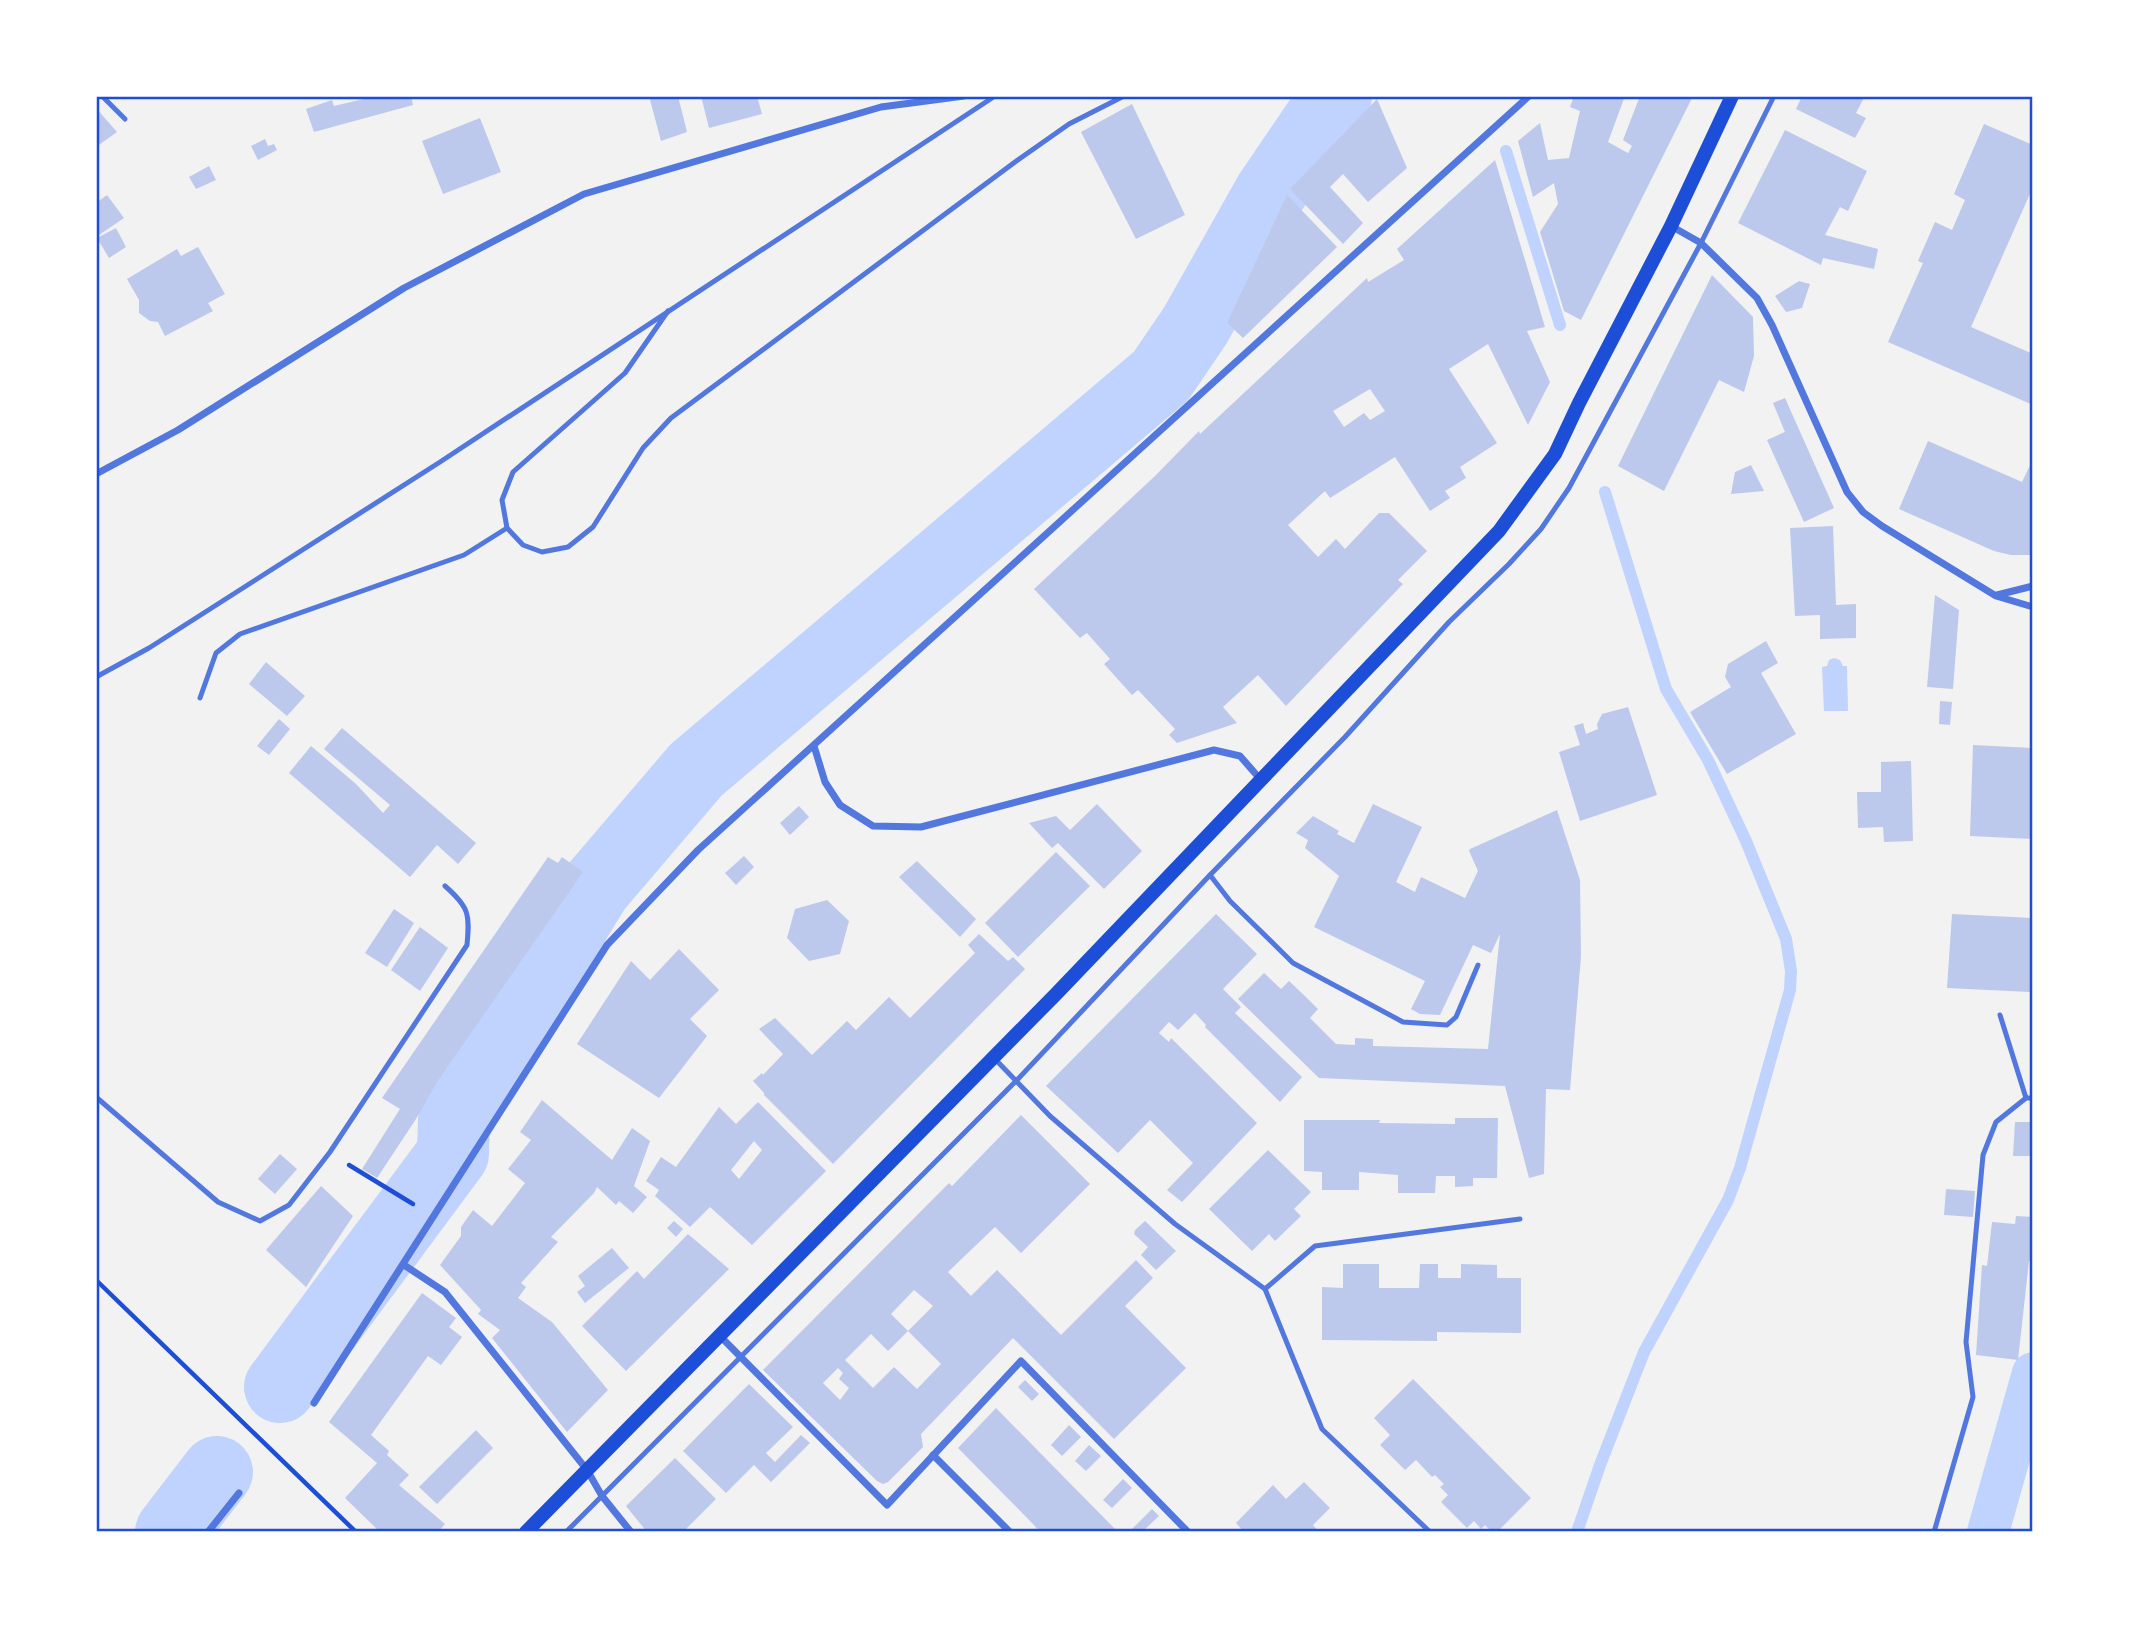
<svg xmlns="http://www.w3.org/2000/svg" width="2129" height="1628" font-family="'PT Sans',sans-serif">
<style>
.water{fill:#bfd3fe}
.lines{fill:none;stroke-linecap:round;stroke-linejoin:round}
.stream{stroke:#bfd3fe;stroke-width:12}
.canal{stroke:#bfd3fe;stroke-width:42}
.river{stroke:#bfd3fe;stroke-width:72}
.building{fill:#bdc9ec;fill-rule:evenodd}
.path{stroke:#1d4ed8;stroke-width:4.5}
.service{stroke:#5277de;stroke-width:5}
.minor{stroke:#5277de;stroke-width:7}
.secondary{stroke:#1d4ed8;stroke-width:14}
.neatline{fill:none;stroke:#1d4ed8;stroke-width:2.5}
</style>
<rect width="100%" height="100%" fill="#f2f2f2"/>
<path class="water" d="M1834,658L1840,660L1843,666H1847L1848,711H1824L1822,667L1827,666L1829,660Z"/>
<g class="lines">
<g class="stream">
<path d="M1506,151L1560,325"/>
<path d="M1577,1532L1600,1465L1644,1352L1728,1200L1740,1168L1790,990L1791,971L1786,939L1746,841L1708,760L1666,689L1605,492"/>
</g>
<path class="canal" d="M1988,1532L2033,1373"/>
<g class="river">
<path d="M280,1387L453,1154L454,1119L596,887L696,770L1161,376L1195,326L1270,193L1336,96"/>
<path d="M171,1532L217,1472"/>
</g>
</g>
<g class="building">
<path d="M376,96H411L413,105L314,132L306,109L332,100L334,106Z"/>
<path d="M649,96H678L687,132L661,141Z"/>
<path d="M701,96H757L762,114L709,128Z"/>
<path d="M1574,96H1625L1608,142L1628,153L1632,146L1623,140L1640,96H1693L1581,320L1564,311L1540,232L1558,204L1554,183L1533,197L1518,141L1540,123L1548,160L1569,158L1580,111L1570,107Z"/>
<path d="M1802,96H1865L1856,113L1866,118L1855,138L1796,109Z"/>
<path d="M1377,99L1407,168L1368,202L1343,174L1330,187L1363,223L1343,244L1290,189Z"/>
<path d="M1132,104L1185,215L1136,239L1081,132Z"/>
<path d="M96,108L117,132L96,147Z"/>
<path d="M480,118L501,172L443,194L422,141Z"/>
<path d="M1984,124L2033,145V187L1971,327L2033,354V405L1888,342L1923,263L1918,261L1935,222L1952,230L1965,200L1954,194Z"/>
<path d="M1785,130L1867,171L1848,211L1840,207L1825,235L1878,249L1874,269L1823,258L1821,265L1738,223Z"/>
<path d="M265,139L268,146L274,144L277,150L258,160L251,146Z"/>
<path d="M1495,160L1545,327L1527,331L1550,382L1528,425L1488,344L1449,369L1497,443L1460,467L1466,478L1445,491L1450,498L1430,511L1395,457L1330,498L1325,491L1288,525L1318,557L1336,539L1345,549L1379,513H1389L1427,551L1398,580L1403,584L1286,706L1258,675L1223,707L1237,723L1177,743L1169,735L1175,729L1138,690L1132,695L1104,664L1110,659L1087,633L1080,638L1034,589L1155,476L1199,431L1200,434L1367,278L1368,282L1404,260L1397,249ZM1370,389L1385,411L1370,420L1364,413L1344,427L1333,411Z"/>
<path d="M209,166L216,180L196,189L189,177Z"/>
<path d="M107,195L124,218L99,235L96,232V203Z"/>
<path d="M1287,195L1337,247L1243,338L1227,323Z"/>
<path d="M116,228L126,247L109,258L97,238Z"/>
<path d="M198,247L225,294L208,303L213,311L165,336L158,322L150,321L139,313V300L127,279L177,249L181,256Z"/>
<path d="M1712,275L1753,317L1754,356L1744,392L1719,380L1664,491L1618,466Z"/>
<path d="M1799,281L1810,284L1802,308L1786,312L1775,296Z"/>
<path d="M1785,398L1834,508L1804,522L1767,440L1785,432L1773,403Z"/>
<path d="M1928,441L2022,482L2033,459V555H2011L1994,551L1899,509Z"/>
<path d="M1751,465L1764,491L1731,494L1735,472Z"/>
<path d="M1833,526L1836,605L1856,604V638L1820,639V615L1795,616L1790,528Z"/>
<path d="M1935,595L1959,610L1953,689L1927,687Z"/>
<path d="M1766,641L1778,663L1761,673L1796,734L1727,774L1690,712L1731,687L1725,677L1728,664Z"/>
<path d="M266,662L305,696L287,716L249,684Z"/>
<path d="M1940,701L1952,702L1950,725L1939,724Z"/>
<path d="M1628,707L1657,795L1580,821L1559,752L1580,745L1574,726L1583,723L1586,734L1598,729L1597,724L1602,714Z"/>
<path d="M279,719L290,729L269,755L257,746Z"/>
<path d="M342,728L476,843L458,864L437,845L410,877L289,773L311,746L356,784L383,813L390,805L324,749Z"/>
<path d="M1973,745L2033,748V839L1970,836Z"/>
<path d="M1911,761L1913,841L1884,842L1883,827L1858,828L1857,792H1881V762Z"/>
<path d="M1097,804L1142,851L1104,889L1058,843L1052,848L1029,823L1056,816L1070,830Z"/>
<path d="M1373,804L1422,827L1396,882L1415,892L1421,877L1465,898L1478,871L1469,851L1470,849L1557,810L1580,880L1581,956L1570,1090L1546,1089L1544,1174L1529,1178L1505,1086L1319,1078L1238,999L1264,973L1281,989L1289,981L1307,998L1318,1009L1310,1018L1336,1044L1355,1045V1038L1373,1039V1046L1488,1049L1500,934L1491,953L1473,945L1440,1015L1420,1014L1411,1009L1425,981L1314,927L1339,876L1305,848L1308,840L1296,833L1313,816L1339,831L1337,834L1354,843Z"/>
<path d="M799,806L809,817L790,835L780,823Z"/>
<path d="M1056,852L1090,886L1018,957L985,923Z"/>
<path d="M744,856L754,867L736,885L725,873Z"/>
<path d="M548,857L558,863L562,857L583,872L439,1079L416,1119L377,1178L362,1169L400,1109L382,1098Z"/>
<path d="M917,861L976,919L960,937L899,877Z"/>
<path d="M827,900L849,921L840,954L809,961L787,938L795,909Z"/>
<path d="M394,909L414,923L387,967L365,953Z"/>
<path d="M1216,914L1257,954L1223,989L1241,1007L1235,1013L1302,1077L1280,1102L1205,1027L1206,1025L1195,1013L1178,1030L1169,1022L1159,1033L1169,1042L1171,1038L1257,1123L1182,1202L1167,1190L1193,1163L1150,1120L1118,1153L1046,1086Z"/>
<path d="M1952,914L2033,918L2030,992L1947,988Z"/>
<path d="M420,927L448,948L420,991L391,970Z"/>
<path d="M979,934L1008,961L1013,957L1025,969L833,1164L764,1095V1093L753,1081L762,1073L763,1075L783,1054L759,1029L775,1018L812,1055L847,1021L856,1030L889,997L910,1018L975,953L968,945Z"/>
<path d="M679,949L719,990L690,1019L707,1036L659,1098L577,1044L631,961L650,980Z"/>
<path d="M542,1100L612,1160L632,1128L650,1141L634,1186L647,1197L633,1213L619,1201L616,1205L597,1187L594,1193L551,1237L558,1242L521,1283L526,1287L518,1298L552,1322L608,1390L567,1432L492,1338L500,1330L478,1314L481,1310L440,1265L461,1236V1227L473,1210L492,1226L525,1183L508,1169L531,1140L520,1132Z"/>
<path d="M758,1102L826,1171L752,1245L710,1207L690,1227L655,1196L659,1190L646,1181L661,1157L676,1167L719,1107L736,1124ZM754,1141L762,1150L739,1179L731,1170Z"/>
<path d="M1021,1115L1090,1184L1021,1253L995,1227L948,1272L971,1296L997,1270L1061,1335L1136,1260L1153,1278L1125,1306L1186,1368L1114,1439L1013,1338L921,1434L923,1447L888,1482L883,1484L877,1481L763,1370L949,1183L952,1186ZM914,1290L933,1306L908,1331L941,1364L917,1389L894,1367L873,1388L845,1360L871,1334L888,1351L908,1331L891,1314ZM838,1368L843,1373L839,1379L849,1388L840,1400L823,1383Z"/>
<path d="M1455,1118H1498L1497,1178H1473V1186L1455,1187V1176H1436L1435,1193H1398V1175L1359,1172V1190H1322V1172L1304,1171V1120H1380L1379,1123L1455,1124Z"/>
<path d="M2015,1122H2033V1156H2013Z"/>
<path d="M1268,1150L1311,1192L1294,1209L1301,1216L1275,1241L1269,1234L1252,1251L1209,1209Z"/>
<path d="M280,1154L297,1169L275,1194L258,1179Z"/>
<path d="M321,1186L353,1216L306,1287L266,1250Z"/>
<path d="M1946,1189L1975,1191L1973,1217L1944,1215Z"/>
<path d="M2016,1216L2033,1217V1261H2029L2018,1360L1976,1355L1982,1265L1987,1266L1992,1222L2015,1224Z"/>
<path d="M674,1221L683,1229L676,1237L667,1228Z"/>
<path d="M1145,1221L1176,1251L1156,1270L1141,1255L1148,1247L1134,1234L1135,1230Z"/>
<path d="M688,1234L729,1269L626,1371L582,1326L637,1271L644,1279Z"/>
<path d="M612,1248L629,1268L585,1303L577,1292L585,1286L578,1276Z"/>
<path d="M1343,1264H1379V1288H1419L1420,1264H1438V1278H1461V1264L1497,1265V1278H1521V1333L1437,1332V1341L1322,1340V1287L1343,1288Z"/>
<path d="M422,1293L456,1318L449,1327L462,1337L441,1365L428,1356L371,1435L389,1451L387,1455L409,1475L399,1485L445,1524L438,1532H380L345,1498L377,1463L329,1422Z"/>
<path d="M1413,1379L1531,1498L1497,1532H1492L1485,1525L1481,1529L1474,1521L1467,1528L1441,1502L1448,1495L1440,1487L1444,1484L1435,1475L1432,1477L1416,1460L1405,1470L1380,1445L1390,1435L1374,1418Z"/>
<path d="M1025,1380L1039,1394L1032,1401L1018,1387Z"/>
<path d="M749,1384L793,1427L766,1453L775,1462L801,1435L810,1443L771,1482L754,1465L726,1493L683,1451Z"/>
<path d="M996,1408L1051,1464L1118,1532H1040L1033,1524L958,1448Z"/>
<path d="M1069,1425L1081,1437L1062,1456L1051,1445Z"/>
<path d="M476,1430L493,1448L437,1504L419,1487Z"/>
<path d="M1089,1445L1101,1456L1086,1471L1075,1461Z"/>
<path d="M675,1458L716,1499L683,1532H647L626,1506Z"/>
<path d="M1123,1479L1132,1488L1112,1508L1103,1500Z"/>
<path d="M1304,1482L1330,1508L1313,1525L1319,1532H1244L1236,1523L1273,1485L1286,1499Z"/>
<path d="M1152,1509L1159,1516L1142,1532H1129Z"/>
</g>
<g class="lines">
<g class="path">
<path d="M349,1165L413,1204"/>
<path d="M96,1280L356,1532"/>
</g>
<g class="service">
<path d="M102,96L125,119"/>
<path d="M668,311L625,373L513,472L502,500L507,528L523,545L542,552L568,547L593,527L643,448L671,418L1015,162L1069,124L1124,96"/>
<path d="M96,677L149,648L440,462L995,96"/>
<path d="M200,698L216,653L240,634L464,555L507,528"/>
<path d="M1210,875L1230,901L1293,963L1403,1022L1447,1025L1456,1017L1478,965"/>
<path d="M2000,1015L2026,1098"/>
<path d="M994,1058L1050,1116L1175,1224L1265,1289L1322,1429L1430,1532"/>
<path d="M96,1097L218,1202L260,1221L289,1205L330,1152L467,945C470,914 469,907 445,886"/>
<path d="M1265,1289L1315,1246L1520,1219"/>
<path d="M566,1532L1017,1080L1210,875L1345,737L1449,622L1509,564L1541,529L1569,488L1701,243L1774,96"/>
<path d="M1934,1532L1973,1397L1966,1342L1983,1155L1996,1122L2026,1098H2033"/>
</g>
<g class="minor">
<path d="M1671,226L1701,243L1757,298L1772,325L1847,492L1863,512L1882,526L1996,596L2033,607"/>
<path d="M96,474L178,430L404,288L584,194L881,107L964,96"/>
<path d="M1997,595L2033,586"/>
<path d="M814,746L825,782L840,805L873,826L921,827L1214,750L1240,756L1261,780"/>
<path d="M404,1265L445,1292L587,1470L602,1496L631,1532"/>
<path d="M720,1336L887,1505L1021,1361L1188,1532"/>
<path d="M314,1403L607,945L698,850L1529,96"/>
<path d="M933,1455L1010,1532"/>
<path d="M208,1532L239,1493"/>
</g>
<path class="secondary" d="M526,1532L1057,993L1499,531L1555,454L1579,403L1671,226L1732,96"/>
</g>
<rect width="2129" height="1628" fill="none" stroke="#ffffff" stroke-width="196"/>
<rect x="98" y="98" width="1933" height="1432" class="neatline"/>
</svg>
